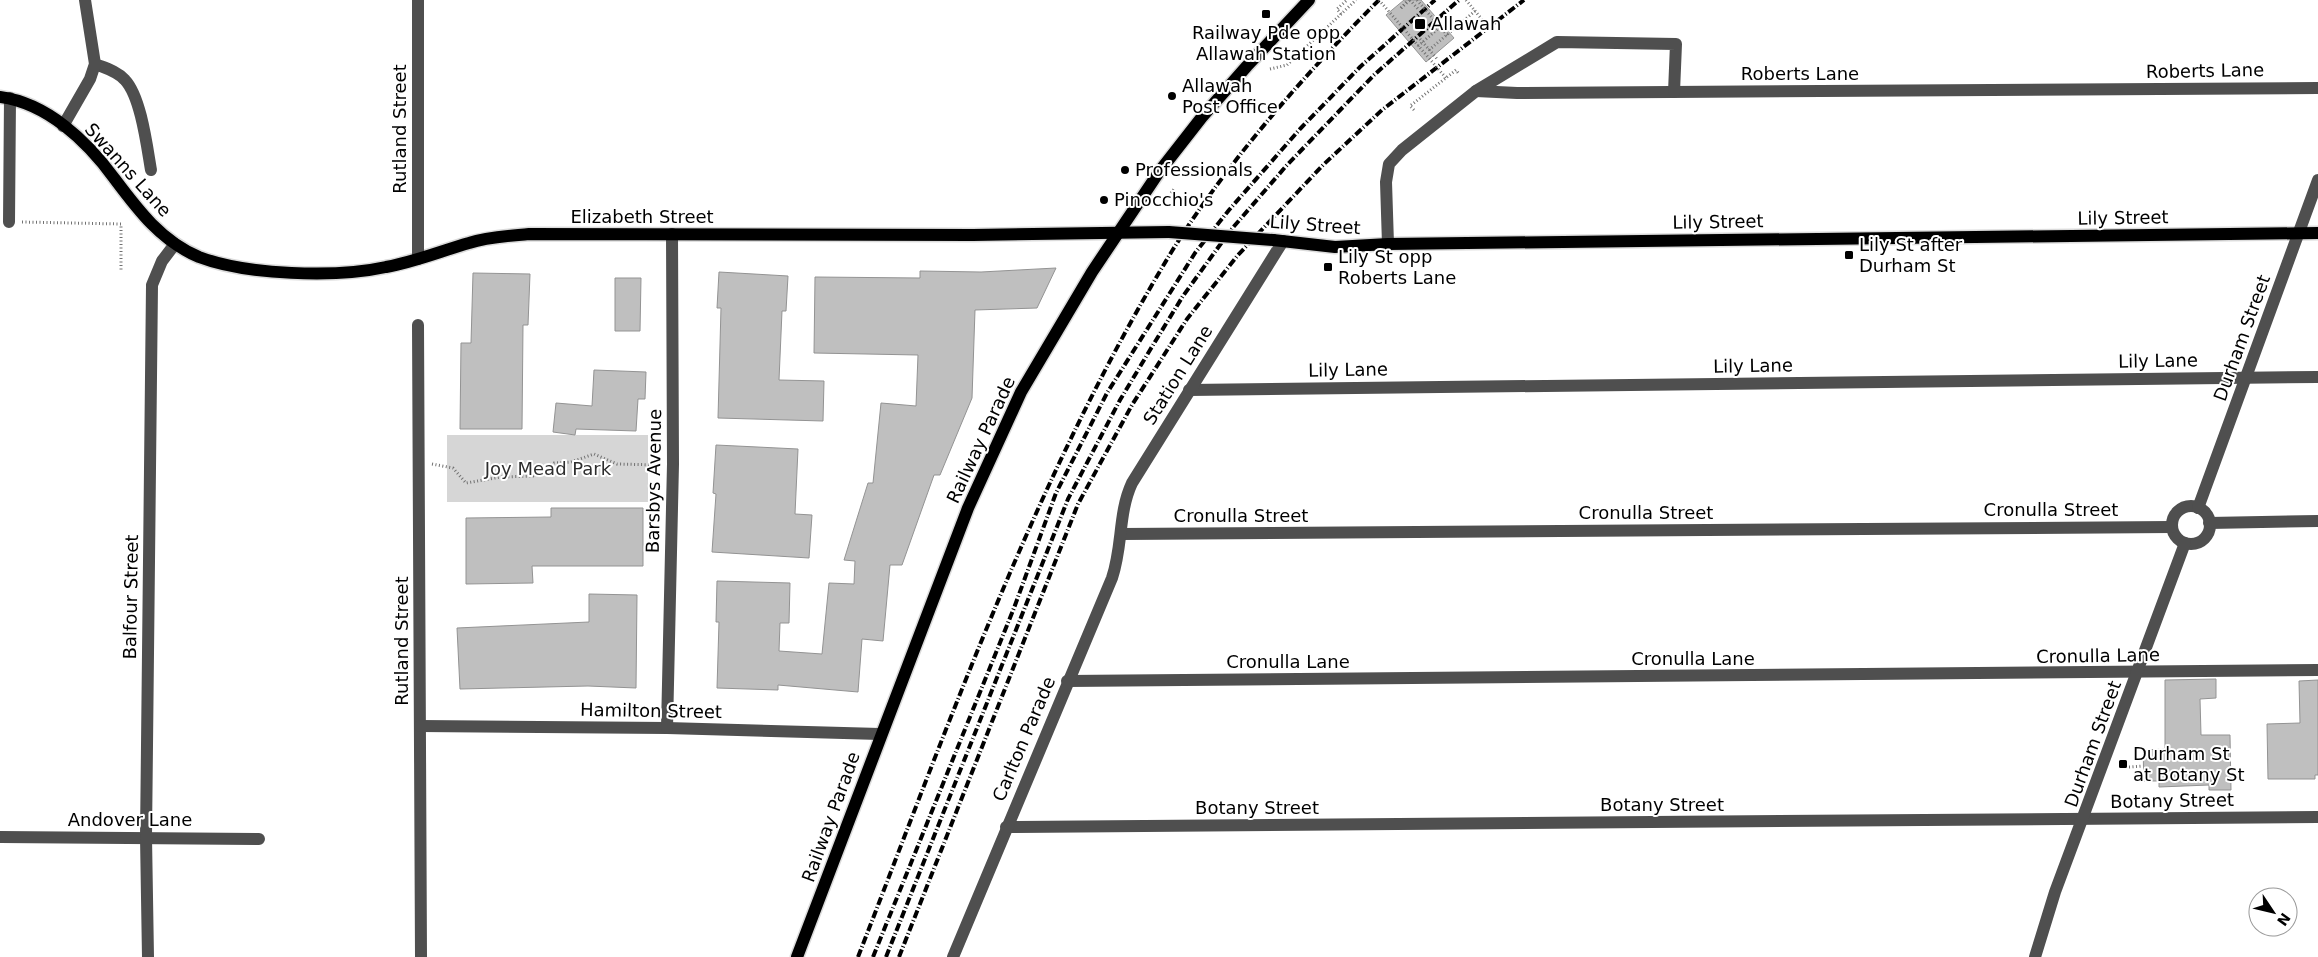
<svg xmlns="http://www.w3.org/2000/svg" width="2318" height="957" font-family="'DejaVu Sans',sans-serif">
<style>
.green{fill:#d6d6d6}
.building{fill:#bfbfbf;stroke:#939393}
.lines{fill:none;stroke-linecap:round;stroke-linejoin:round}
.major-casing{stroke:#dbdbdb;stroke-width:15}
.path{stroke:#717171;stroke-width:3;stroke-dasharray:1 2.5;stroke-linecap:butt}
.minor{stroke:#4f4f4f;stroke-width:12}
.major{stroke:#000;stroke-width:12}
.rail{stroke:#000;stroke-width:4;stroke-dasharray:8 2.5 1 2.5;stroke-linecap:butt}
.major-bridge-casing{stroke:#dbdbdb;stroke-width:15;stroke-linecap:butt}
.path-bridge{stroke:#717171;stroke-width:3;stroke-dasharray:1 2.5;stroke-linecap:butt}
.major-bridge{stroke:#000;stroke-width:12}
.poi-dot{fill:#000;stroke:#fff;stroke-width:2}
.labels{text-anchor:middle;stroke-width:4;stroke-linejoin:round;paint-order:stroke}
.poi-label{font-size:18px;fill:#000;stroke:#fff;text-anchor:start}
.street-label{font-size:18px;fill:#000;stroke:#fff}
.park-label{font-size:18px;fill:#2d2d2d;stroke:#fff}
</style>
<rect width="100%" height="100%" fill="#fff"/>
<rect class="green" x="447" y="435" width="201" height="67"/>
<g class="building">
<path d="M1404,0H1421L1454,38L1426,62L1386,15Z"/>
<path d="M1056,268L1037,308L975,310L972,398L940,475H934L902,565H890L883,641L862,639L858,692L778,685V690L717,688L719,622H716L717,581L790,583L789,623H780L779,651L822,654L829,583L854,584L855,561L844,560L868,483H873L881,403L916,406L918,355L814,353L815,277L920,278V271L981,272Z"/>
<path d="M719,272L788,276L786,311H782L779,380L824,381L823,421L718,418L721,308H717Z"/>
<path d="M473,273L530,274L528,325H523L522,429H460L461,343H471Z"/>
<path d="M615,278H641L640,331H615Z"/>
<path d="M594,370L646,372L645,399H638L636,431L576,429L575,435L553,432L556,403L592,406Z"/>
<path d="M716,445L798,449L795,514L812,515L809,558L712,552L716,494L713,493Z"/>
<path d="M551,508H643V566H532L533,583L466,584V518L551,517Z"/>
<path d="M589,594L637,595L636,688L588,686L460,689L457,628L589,622Z"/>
<path d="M2216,679V698L2200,699L2201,735H2230L2231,790H2209V785L2159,787V781H2144L2143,750L2165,749V680Z"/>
<path d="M2318,680V775H2315V779H2268L2267,724L2300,723L2299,681Z"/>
</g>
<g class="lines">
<g class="major-casing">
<g id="major">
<path d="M0,97C47,103 87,141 114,178C138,210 161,241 199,257C246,275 336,278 386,267C414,262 441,251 469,243C488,237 509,236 529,234L973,235L1169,232"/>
<path d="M1273,240L1335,247L1388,244L2318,233"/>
<path d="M797,957L968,508L1021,392L1092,272L1159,172L1202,117L1247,66L1309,0"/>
</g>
</g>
<g class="path">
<path d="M1410,0L1419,10"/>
<path d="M1466,0L1485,23"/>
<path d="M1401,8L1408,0"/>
<path d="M1341,14L1337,9L1347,0"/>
<path d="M1420,39L1438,60"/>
<path d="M1429,50L1475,11"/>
<path d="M1270,69L1287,65L1356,0"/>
<path d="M1414,110L1410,106L1456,70L1459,74"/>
<path d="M1171,193L1174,189"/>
<path d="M22,222L121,224V270"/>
<path d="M432,464L453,468L466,483L501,477L533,476L554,463L571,462L594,454L617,464L659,465"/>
<path d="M2129,767L2143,766"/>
</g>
<g class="minor">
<path d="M418,0V259"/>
<path d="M95,64C105,68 117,71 125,80C141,97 147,147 151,170"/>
<path d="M1476,91L1517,93L2318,88"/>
<path d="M63,126L90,79L95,64L85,0"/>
<path d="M9,222L10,98"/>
<path d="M1388,244L1386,182L1389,164L1402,150L1476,91L1557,42L1676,44L1674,92"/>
<path d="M418,325L421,957"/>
<path d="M1189,390L2318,377"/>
<circle cx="2191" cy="525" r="19"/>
<path d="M2198,508L2318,180"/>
<path d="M2209,523L2318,521"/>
<path d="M1121,534L2172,527"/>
<path d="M1067,681L2318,670"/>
<path d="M420,726L667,728L880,734"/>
<path d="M667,728L673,464L672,234"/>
<path d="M1006,827L2318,817"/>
<path d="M0,837L259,839"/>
<path d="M148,957L146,837L152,285L162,261L175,244"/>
<path d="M953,957L1112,578C1123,546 1118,513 1132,483L1283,241"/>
<path d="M2035,957L2055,892L2185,543"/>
</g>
<use href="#major" class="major"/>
<g class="rail">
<path d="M858,957C951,718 1038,472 1172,251C1228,161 1305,74 1379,0"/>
<path d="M873,957L1014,608L1056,493L1107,393L1195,253L1229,210L1300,129L1360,67L1435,0"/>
<path d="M886,957L1068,499L1120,400L1150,350L1183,296L1230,231L1287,165L1374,75L1459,0"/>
<path d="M899,957L1078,504L1132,405L1187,319L1238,255L1323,165L1382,110L1524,0"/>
</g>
<g class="major-bridge-casing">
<path id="major-bridge" d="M1169,232L1273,240"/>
</g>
<g class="path-bridge">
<path d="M1379,0L1446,78"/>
<path d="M1417,0L1448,36"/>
<path d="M1401,8L1410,0"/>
<path d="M1418,46L1440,27"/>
</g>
<use href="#major-bridge" class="major-bridge"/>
</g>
<g class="poi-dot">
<rect x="1261" y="9" width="10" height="10" rx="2.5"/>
<rect x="1414" y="18" width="12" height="12" rx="2.5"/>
<circle cx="1172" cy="96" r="5"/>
<circle cx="1125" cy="170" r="5"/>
<circle cx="1104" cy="200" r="5"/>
<rect x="1844" y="250" width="10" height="10" rx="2.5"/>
<rect x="1323" y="262" width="10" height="10" rx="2.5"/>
<rect x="2118" y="759" width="10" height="10" rx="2.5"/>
</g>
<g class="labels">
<g class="poi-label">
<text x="1431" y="30">Allawah</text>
<text x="1266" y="39" text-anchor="middle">Railway Pde opp<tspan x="1266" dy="21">Allawah Station</tspan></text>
<text x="1182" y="92">Allawah<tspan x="1182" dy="21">Post Office</tspan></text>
<text x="1135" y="176">Professionals</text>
<text x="1114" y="206">Pinocchio's</text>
<text x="1859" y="251">Lily St after<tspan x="1859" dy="21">Durham St</tspan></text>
<text x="1338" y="263">Lily St opp<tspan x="1338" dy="21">Roberts Lane</tspan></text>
<text x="2133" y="760">Durham St<tspan x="2133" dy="21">at Botany St</tspan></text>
</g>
<g class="street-label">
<text transform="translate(2205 71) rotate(-1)" y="6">Roberts Lane</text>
<text x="1800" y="80">Roberts Lane</text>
<text transform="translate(400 129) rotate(-90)" y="6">Rutland Street</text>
<text transform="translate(128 170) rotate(48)" y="6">Swanns Lane</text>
<text x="642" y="223">Elizabeth Street</text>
<text transform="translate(2123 218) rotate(-1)" y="6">Lily Street</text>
<text transform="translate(1718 222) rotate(-1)" y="6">Lily Street</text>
<text transform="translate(1315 225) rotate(4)" y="6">Lily Street</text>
<text transform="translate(2242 338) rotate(-70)" y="6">Durham Street</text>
<text transform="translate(2158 361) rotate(-1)" y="6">Lily Lane</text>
<text transform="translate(1753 366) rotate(-1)" y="6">Lily Lane</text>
<text transform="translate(1348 370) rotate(-1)" y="6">Lily Lane</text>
<text transform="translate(1178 375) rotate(-58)" y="6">Station Lane</text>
<text transform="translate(981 440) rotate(-65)" y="6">Railway Parade</text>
<text transform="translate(654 481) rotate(-89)" y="6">Barsbys Avenue</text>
<text x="2051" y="516">Cronulla Street</text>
<text x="1646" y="519">Cronulla Street</text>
<text x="1241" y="522">Cronulla Street</text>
<text transform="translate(131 597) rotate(-89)" y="6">Balfour Street</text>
<text transform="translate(402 641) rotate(-90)" y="6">Rutland Street</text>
<text transform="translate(2098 656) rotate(-1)" y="6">Cronulla Lane</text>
<text x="1693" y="665">Cronulla Lane</text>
<text x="1288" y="668">Cronulla Lane</text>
<text transform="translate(651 711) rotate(1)" y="6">Hamilton Street</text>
<text transform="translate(1024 739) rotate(-67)" y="6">Carlton Parade</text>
<text transform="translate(2093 744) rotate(-70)" y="6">Durham Street</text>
<text transform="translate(2172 801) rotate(-1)" y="6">Botany Street</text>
<text x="1662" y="811">Botany Street</text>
<text x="1257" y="814">Botany Street</text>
<text transform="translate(831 817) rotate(-70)" y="6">Railway Parade</text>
<text x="130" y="826">Andover Lane</text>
</g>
<g class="park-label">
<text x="548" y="475">Joy Mead Park</text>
</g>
</g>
<g transform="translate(2273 912) rotate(125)"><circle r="24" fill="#ffffff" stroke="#999999"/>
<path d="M0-4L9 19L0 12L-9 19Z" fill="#000000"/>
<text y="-8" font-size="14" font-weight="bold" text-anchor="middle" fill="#000000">N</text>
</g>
</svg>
